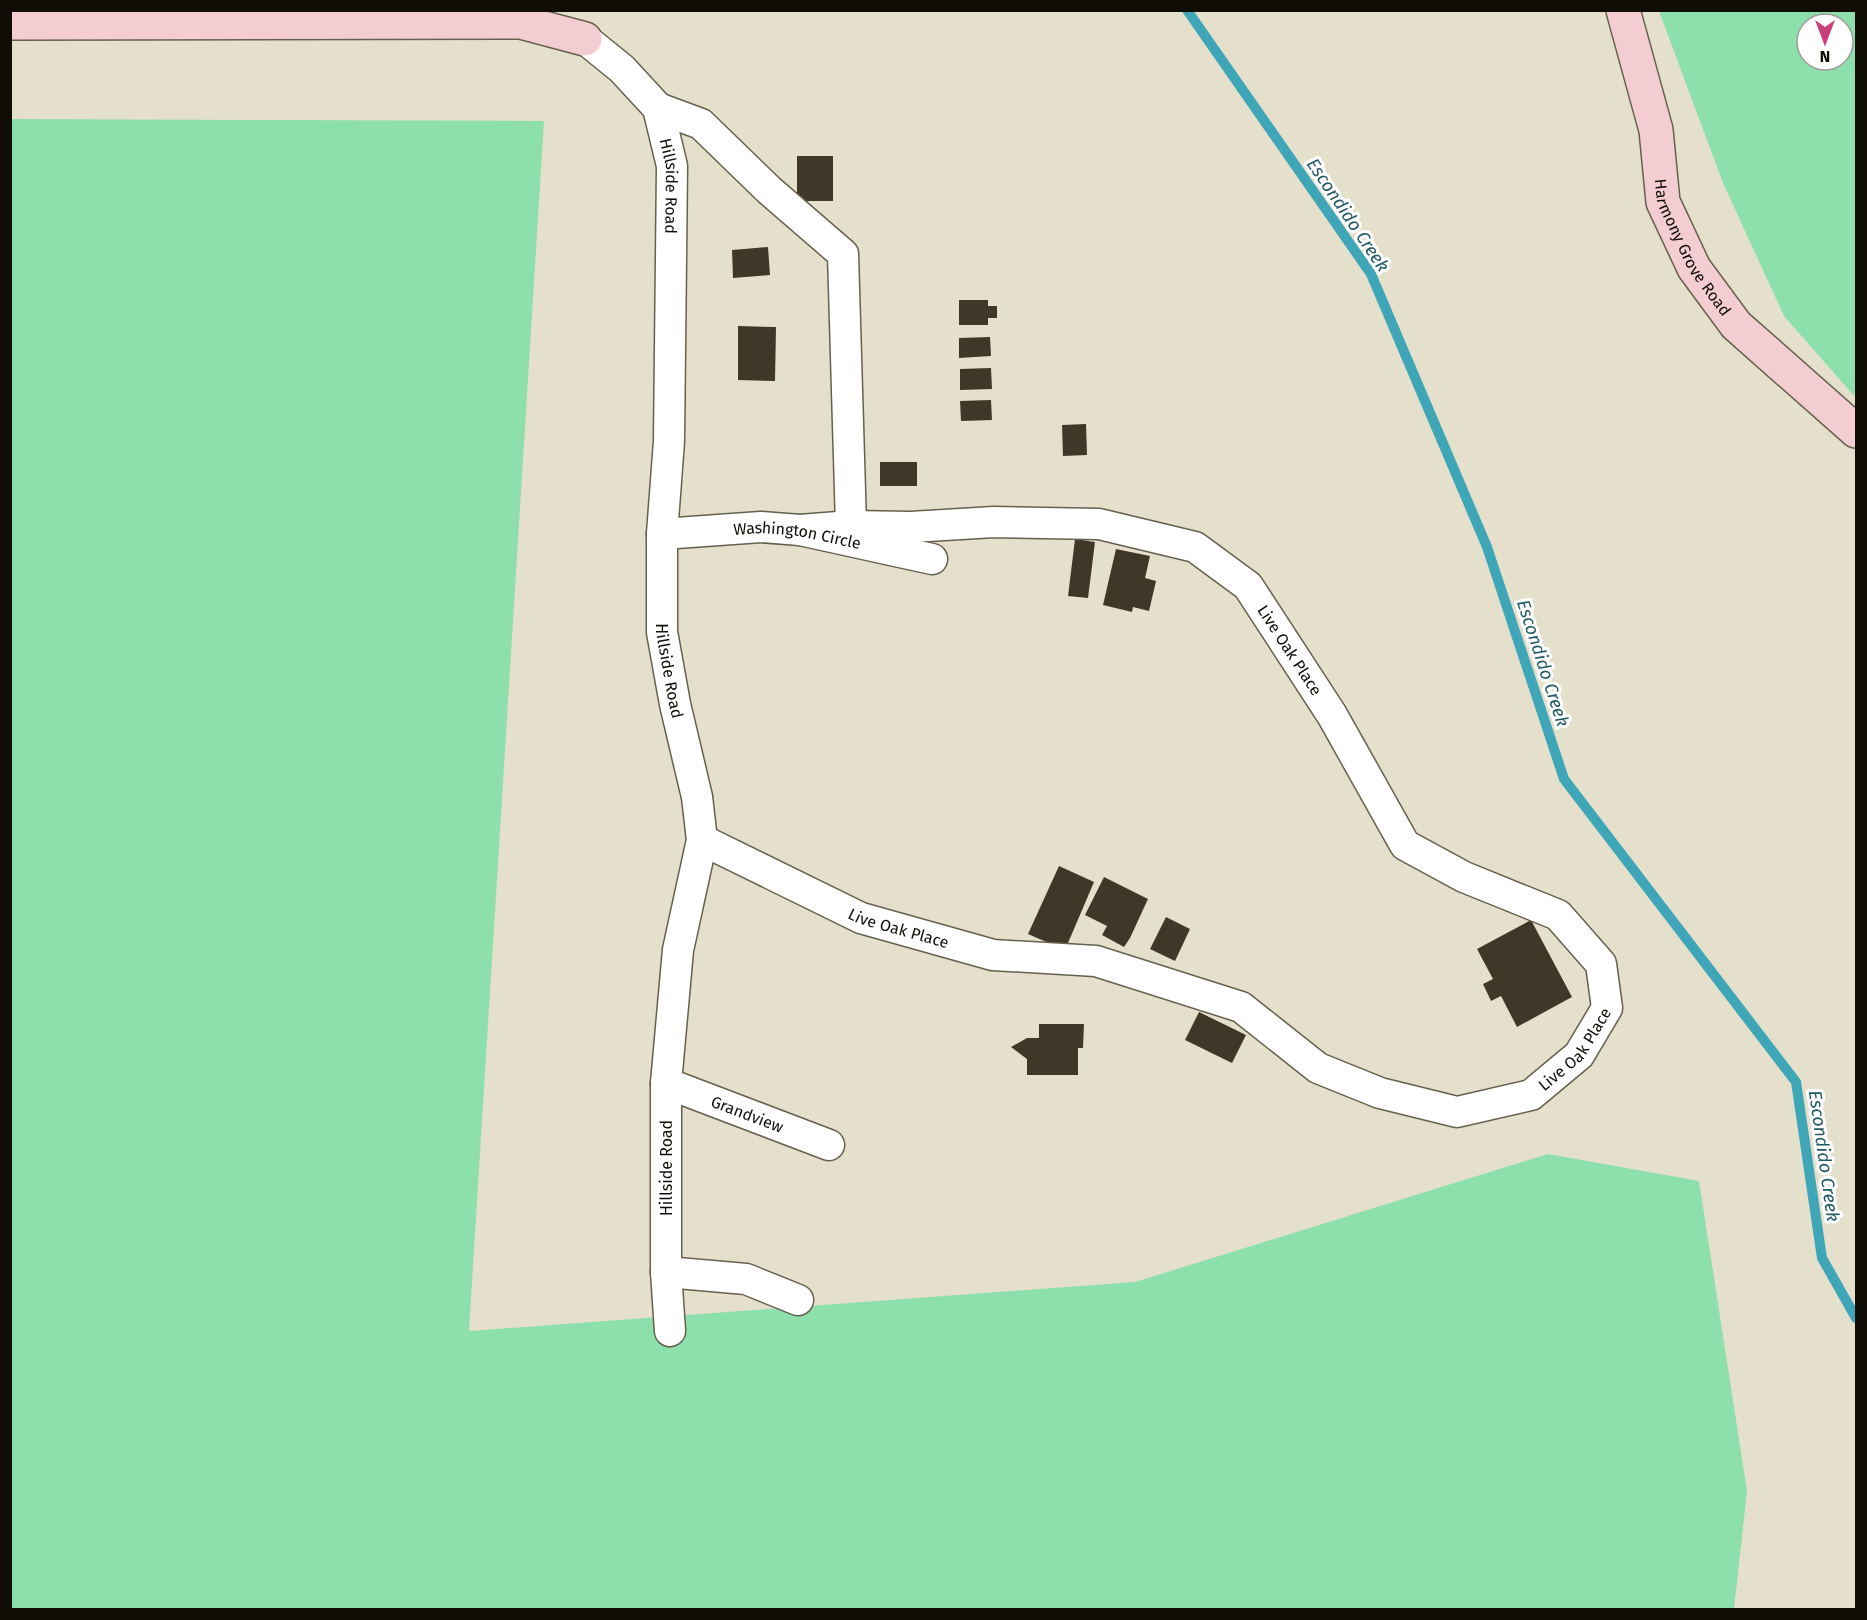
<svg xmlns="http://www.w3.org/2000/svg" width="1867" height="1620" font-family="'Fira Sans',sans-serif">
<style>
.green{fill:#8ddfab;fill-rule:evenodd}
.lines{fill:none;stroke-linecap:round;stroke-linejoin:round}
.stream{stroke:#3fa6b8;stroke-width:10}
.building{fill:#413728}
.street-casing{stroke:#65614e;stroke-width:33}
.secondary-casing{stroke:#65614e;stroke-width:36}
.street{stroke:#fff;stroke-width:30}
.secondary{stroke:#f4cdd3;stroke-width:33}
.labels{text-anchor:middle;stroke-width:6;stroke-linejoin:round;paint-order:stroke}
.street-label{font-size:16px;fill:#0f0d06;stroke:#fff}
.water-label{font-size:18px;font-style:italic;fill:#225a64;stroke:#fff}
</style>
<rect width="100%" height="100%" fill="#e5e0cb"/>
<g class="green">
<path d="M1659,11H1856V398L1784,316L1723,183ZM1807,24H1843V60H1807Z"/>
<path d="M11,119L544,121L469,1331L1135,1282L1548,1154L1699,1181L1747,1491L1734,1609L11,1610Z"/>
</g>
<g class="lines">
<path class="stream" d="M1187,10L1371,274L1487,547L1564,779L1796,1082L1822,1258L1856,1318"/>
</g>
<g class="building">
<rect x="797" y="156" width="36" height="45"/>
<path d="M768,247L770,275L733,278L732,250Z"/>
<path d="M959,300H988V306H997V318H988V325H959Z"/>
<path d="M738,326L776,327L775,381L738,380Z"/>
<path d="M990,337L991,356L959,358V338Z"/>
<path d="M991,368L992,389L960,390V369Z"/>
<path d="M991,400L992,420L961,421L960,401Z"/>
<path d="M1086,424L1087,455L1063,456L1062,425Z"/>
<rect x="880" y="462" width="37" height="24"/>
<path d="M1075,539L1095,542L1088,598L1068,596Z"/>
<path d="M1116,549L1150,556L1145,578L1156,581L1149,611L1133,607L1132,612L1103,605Z"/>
<path d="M1059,866L1094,882L1065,950L1028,934Z"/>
<path d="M1104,877L1148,899L1130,938L1124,947L1102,935L1107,926L1085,915Z"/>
<path d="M1166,917L1190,929L1175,961L1150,949Z"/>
<path d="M1531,920L1572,997L1517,1027L1501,996L1491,1001L1483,984L1493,979L1477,949Z"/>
<path d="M1199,1012L1246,1035L1232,1063L1185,1040Z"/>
<path d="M1039,1024H1084L1083,1048H1078V1075H1027V1059L1011,1047L1027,1038H1039Z"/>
</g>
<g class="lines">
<g class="street-casing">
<g id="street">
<path id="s1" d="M585,39L622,69L658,108L672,166L669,441L662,534V632L675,704L697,797L702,840L678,950L666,1083V1272L670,1331"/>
<path d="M658,108L701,124L769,190L843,254L851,526"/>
<path id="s2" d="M662,534L761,527L800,530L932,559"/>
<path id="s3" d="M702,840L861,918L993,955L1096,961L1241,1007L1318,1068L1380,1093L1457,1112L1531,1095L1579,1055L1607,1008L1601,964L1558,915L1464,877L1405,845L1332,715L1248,586L1195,547L1099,524L994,522L911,527L851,526L800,530"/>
<path id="s4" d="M666,1083L829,1145"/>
<path d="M666,1272L746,1279L798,1300"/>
</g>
</g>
<g class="secondary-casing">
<g id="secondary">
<path id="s5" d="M1623,10L1656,130L1663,202L1694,268L1736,325L1856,431"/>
<path d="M10,23L521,22L585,39"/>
</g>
</g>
<use href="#street" class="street"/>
<use href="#secondary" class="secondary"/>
</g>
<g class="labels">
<g class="street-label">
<text dy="6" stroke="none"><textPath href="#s1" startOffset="180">Hillside Road</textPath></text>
<text dy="6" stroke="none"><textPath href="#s5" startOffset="250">Harmony Grove Road</textPath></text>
<text dy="6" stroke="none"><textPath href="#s2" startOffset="136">Washington Circle</textPath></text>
<text transform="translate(1290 650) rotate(57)" y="6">Live Oak Place</text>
<text dy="6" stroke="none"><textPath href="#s1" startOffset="666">Hillside Road</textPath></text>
<text dy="6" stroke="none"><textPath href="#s3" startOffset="216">Live Oak Place</textPath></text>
<text dy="6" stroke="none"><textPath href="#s3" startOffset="954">Live Oak Place</textPath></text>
<text dy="6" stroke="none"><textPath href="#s4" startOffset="87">Grandview</textPath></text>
<text transform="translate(666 1168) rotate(-90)" y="6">Hillside Road</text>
</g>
<g class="water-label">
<text transform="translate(1348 215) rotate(56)" y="6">Escondido Creek</text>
<text transform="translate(1543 663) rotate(72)" y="6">Escondido Creek</text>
<text transform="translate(1824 1156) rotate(82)" y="6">Escondido Creek</text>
</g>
</g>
<rect width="1867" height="1620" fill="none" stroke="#0f0d06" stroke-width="24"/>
<g transform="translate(1825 42) rotate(180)"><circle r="28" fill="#ffffff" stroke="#9f9e9b" stroke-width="1.5"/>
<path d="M0-4.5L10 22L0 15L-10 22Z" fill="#c83f7a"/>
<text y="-9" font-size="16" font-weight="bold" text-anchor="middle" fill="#0f0d06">N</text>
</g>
</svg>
